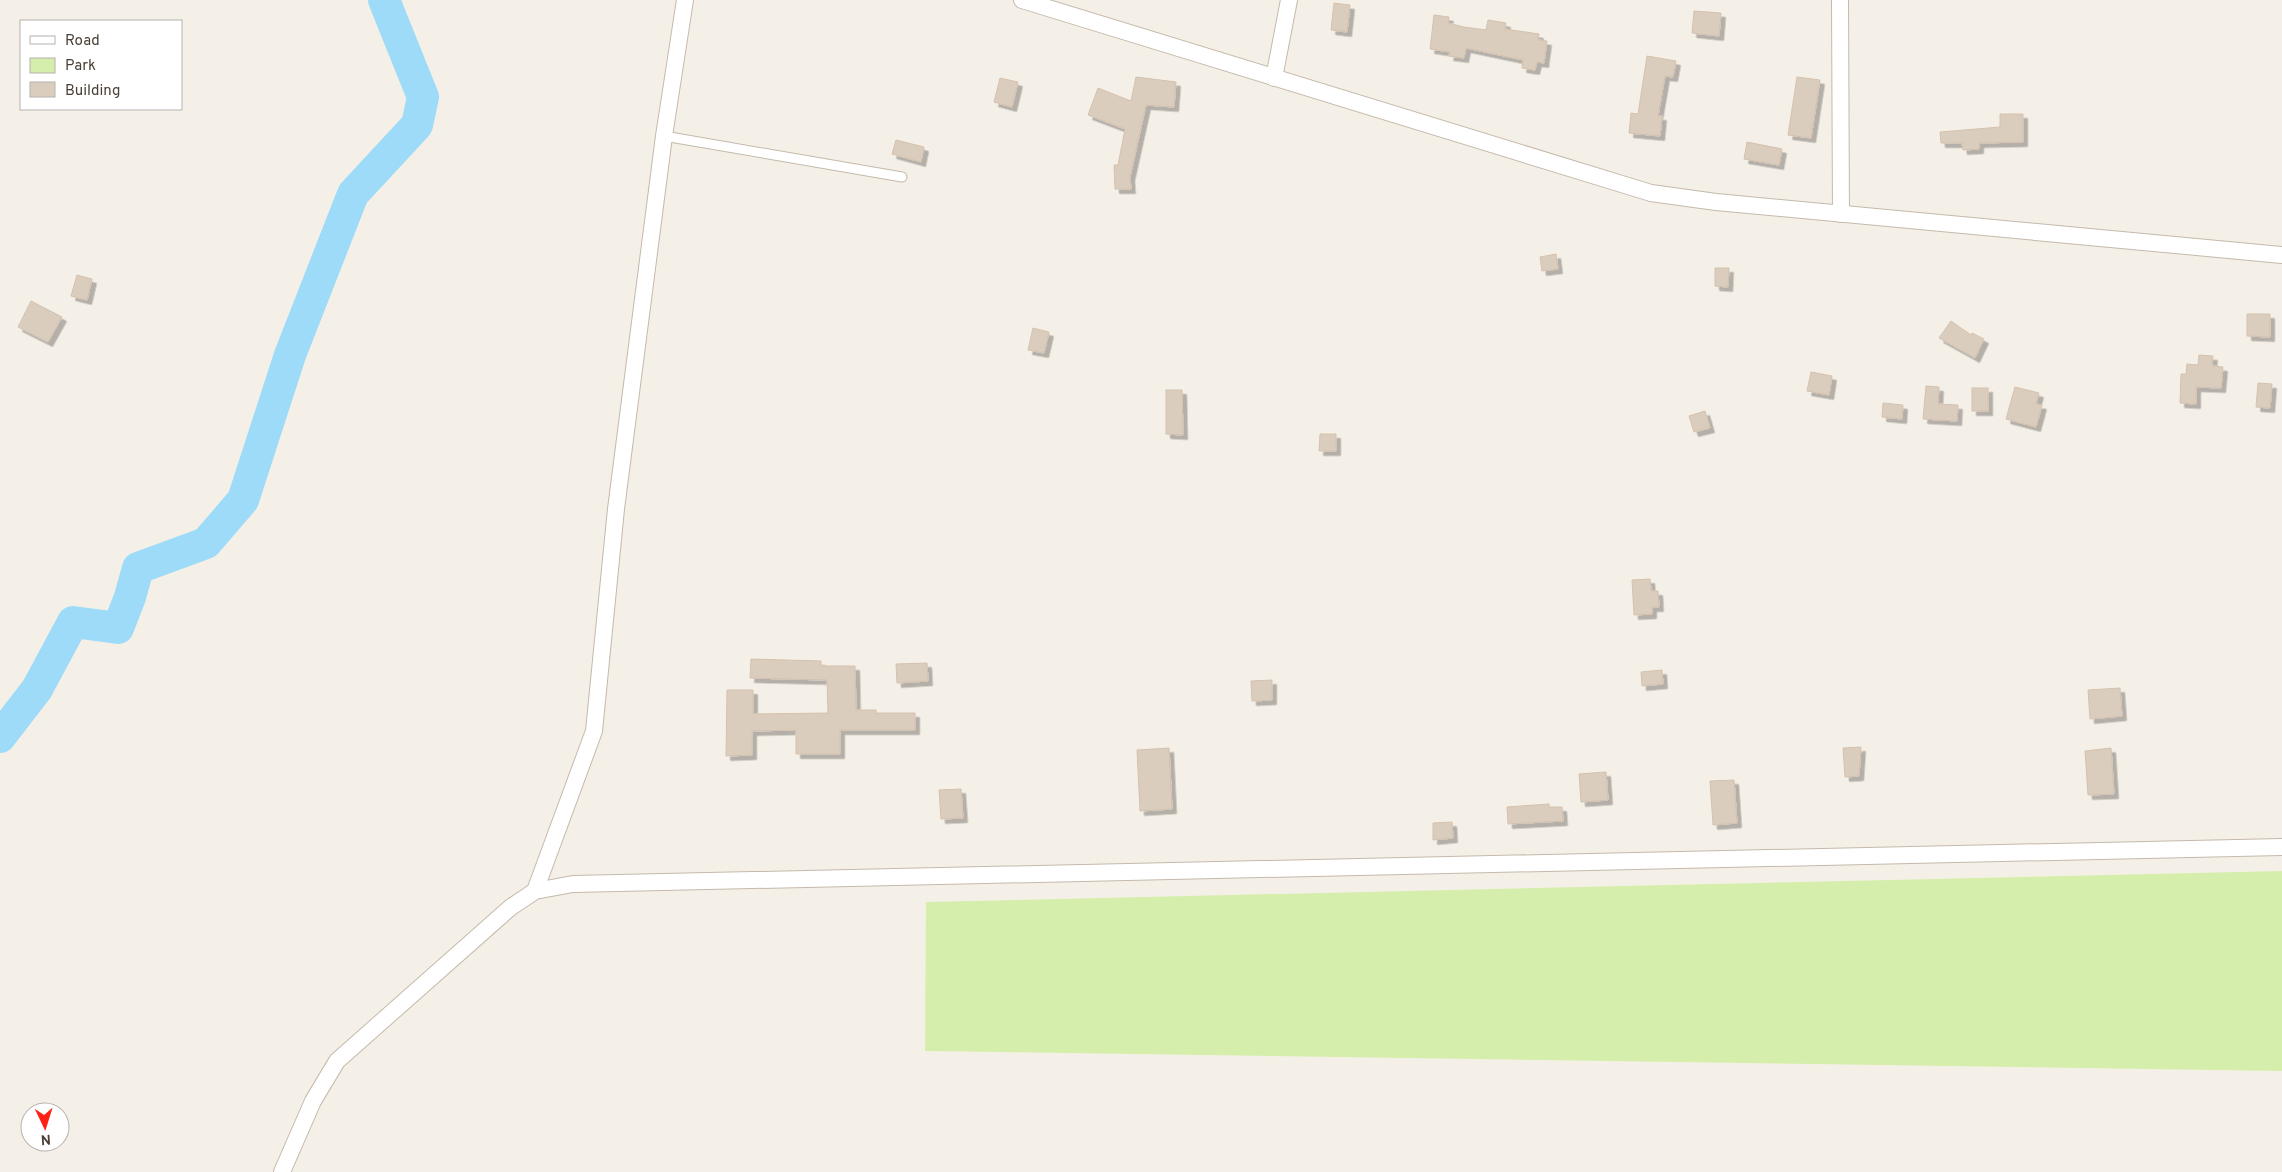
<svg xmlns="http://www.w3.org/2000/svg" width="2282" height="1172" font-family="Overpass,sans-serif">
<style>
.green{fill:#d6eeab}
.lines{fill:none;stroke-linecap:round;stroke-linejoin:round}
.river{stroke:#9ddbf8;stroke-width:32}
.building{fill:#dbcdbe;stroke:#d4c1ad;filter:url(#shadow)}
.service-casing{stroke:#c5b9ab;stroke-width:11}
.minor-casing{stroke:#c5b9ab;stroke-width:18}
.service{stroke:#fff;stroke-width:9}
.minor{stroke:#fff;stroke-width:16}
</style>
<defs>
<filter id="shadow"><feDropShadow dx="4.5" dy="4.5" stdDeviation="0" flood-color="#0004"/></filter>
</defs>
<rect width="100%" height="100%" fill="#f5f0e7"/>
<path class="green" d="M2282,871V1071L925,1051L926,902Z"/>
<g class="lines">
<path class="river" d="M0,737L37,689L73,622L118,628L130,597L138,568L206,543L243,500L290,355L353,194L417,125L423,97L384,0"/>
</g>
<g class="building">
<path d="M1334,3L1350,5L1347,32L1331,30Z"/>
<path d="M1694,11L1721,13L1719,36L1692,33Z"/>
<path d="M1434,15L1449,17L1448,23L1464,27L1486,30L1488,20L1506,23L1505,29L1539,34L1538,40L1547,41L1544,63L1537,62L1535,70L1522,68L1523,60L1466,48L1464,58L1449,56L1450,52L1430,49Z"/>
<path d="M1647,56L1676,61L1673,77L1665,76L1658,116H1662L1660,136L1629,133L1631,113L1638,114Z"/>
<path d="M1136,77L1176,82L1174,107L1146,105L1130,177L1131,189H1115L1114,165H1118L1125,129L1088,115L1098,88L1131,101Z"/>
<path d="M1797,77L1820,80L1811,138L1788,135Z"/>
<path d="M1000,78L1018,82L1012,107L994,102Z"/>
<path d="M2000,114H2023V142L1979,143V149L1963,150L1962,143H1941L1940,132L2000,127Z"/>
<path d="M896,140L924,147L921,162L892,154Z"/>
<path d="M1747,142L1782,149L1779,165L1744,159Z"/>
<path d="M1556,254L1558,269L1542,271L1540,257Z"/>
<path d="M1715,268H1729L1728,287L1715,286Z"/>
<path d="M77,275L92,279L87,300L71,296Z"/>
<path d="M31,301L62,317L48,342L18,327Z"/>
<path d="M2247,314H2270V337L2247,336Z"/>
<path d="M1951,321L1971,335L1972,333L1984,339L1975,358L1939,338Z"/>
<path d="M1033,328L1049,332L1044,353L1028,350Z"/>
<path d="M2199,355L2213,356L2212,366L2223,367L2221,388L2196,387V404L2180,403L2181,374H2186L2187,364L2198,365Z"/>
<path d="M1811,372L1832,376L1829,395L1807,391Z"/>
<path d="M2258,383L2272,384L2270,408L2256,407Z"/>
<path d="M1926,386L1939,387L1938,404L1958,405L1957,421L1923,419Z"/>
<path d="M2015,387L2039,393L2036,404L2042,405L2036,427L2006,419Z"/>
<rect x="1972" y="388" width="16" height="23"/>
<path d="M1166,390H1182L1183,435L1166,434Z"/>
<path d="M1883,403L1903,405L1902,419L1882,417Z"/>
<path d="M1705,411L1710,428L1694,432L1689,416Z"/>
<path d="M1320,434H1336V451H1319Z"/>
<path d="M1650,579L1651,591H1658L1659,607H1652V614L1634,615L1632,580Z"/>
<path d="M751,659L821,661V666H855L856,710H876V713H915V730H840V754H796V730L752,731V755L726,756L727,690H753V714L828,713L827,680L750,678Z"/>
<path d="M927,663L928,681L897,683L896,664Z"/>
<path d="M1662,670L1663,684L1642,686L1641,672Z"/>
<path d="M1272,680V700L1252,701L1251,681Z"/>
<path d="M2120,688L2122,716L2090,719L2088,690Z"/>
<path d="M1861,747L1859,776L1845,777L1843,748Z"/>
<path d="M1169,748L1172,809L1140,811L1137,750Z"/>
<path d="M2111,748L2114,794L2088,795L2085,751Z"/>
<path d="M1606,772L1608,800L1581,802L1579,774Z"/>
<path d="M1734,780L1737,823L1713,825L1710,781Z"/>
<path d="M961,789L963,818L941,819L939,790Z"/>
<path d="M1549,804V807H1562L1563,821L1508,824L1507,807Z"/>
<path d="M1452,822L1453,838L1433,840V823Z"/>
</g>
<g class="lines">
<g class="service-casing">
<path id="service" d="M664,136L902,177"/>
</g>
<g class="minor-casing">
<g id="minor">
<path d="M1022,0L1651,193L1716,202L2282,255"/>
<path d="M1840,0L1841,214"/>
<path d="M1274,78L1289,0"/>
<path d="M535,891L594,731L616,509L664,136L685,0"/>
<path d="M282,1172L313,1101L337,1061L511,907L535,891L573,884L2282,847"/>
</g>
</g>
<use href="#service" class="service"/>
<use href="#minor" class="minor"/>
</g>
<rect x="20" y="20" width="162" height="90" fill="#ffffff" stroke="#b6b2ae"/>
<rect x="30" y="36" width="25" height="8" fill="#ffffff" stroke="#b6b2ae"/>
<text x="65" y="45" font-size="15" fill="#493f35">Road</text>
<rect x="30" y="58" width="25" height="15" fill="#d6eeab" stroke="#b6b2ae"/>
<text x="65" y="70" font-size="15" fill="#493f35">Park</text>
<rect x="30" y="82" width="25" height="15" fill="#dbcdbe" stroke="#b6b2ae"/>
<text x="65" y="95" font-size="15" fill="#493f35">Building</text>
<g transform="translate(45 1127) rotate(176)"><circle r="24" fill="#ffffff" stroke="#b6b2ae"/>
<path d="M0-4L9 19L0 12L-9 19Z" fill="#ff2214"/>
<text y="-8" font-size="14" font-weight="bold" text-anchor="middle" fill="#493f35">N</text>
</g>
</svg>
